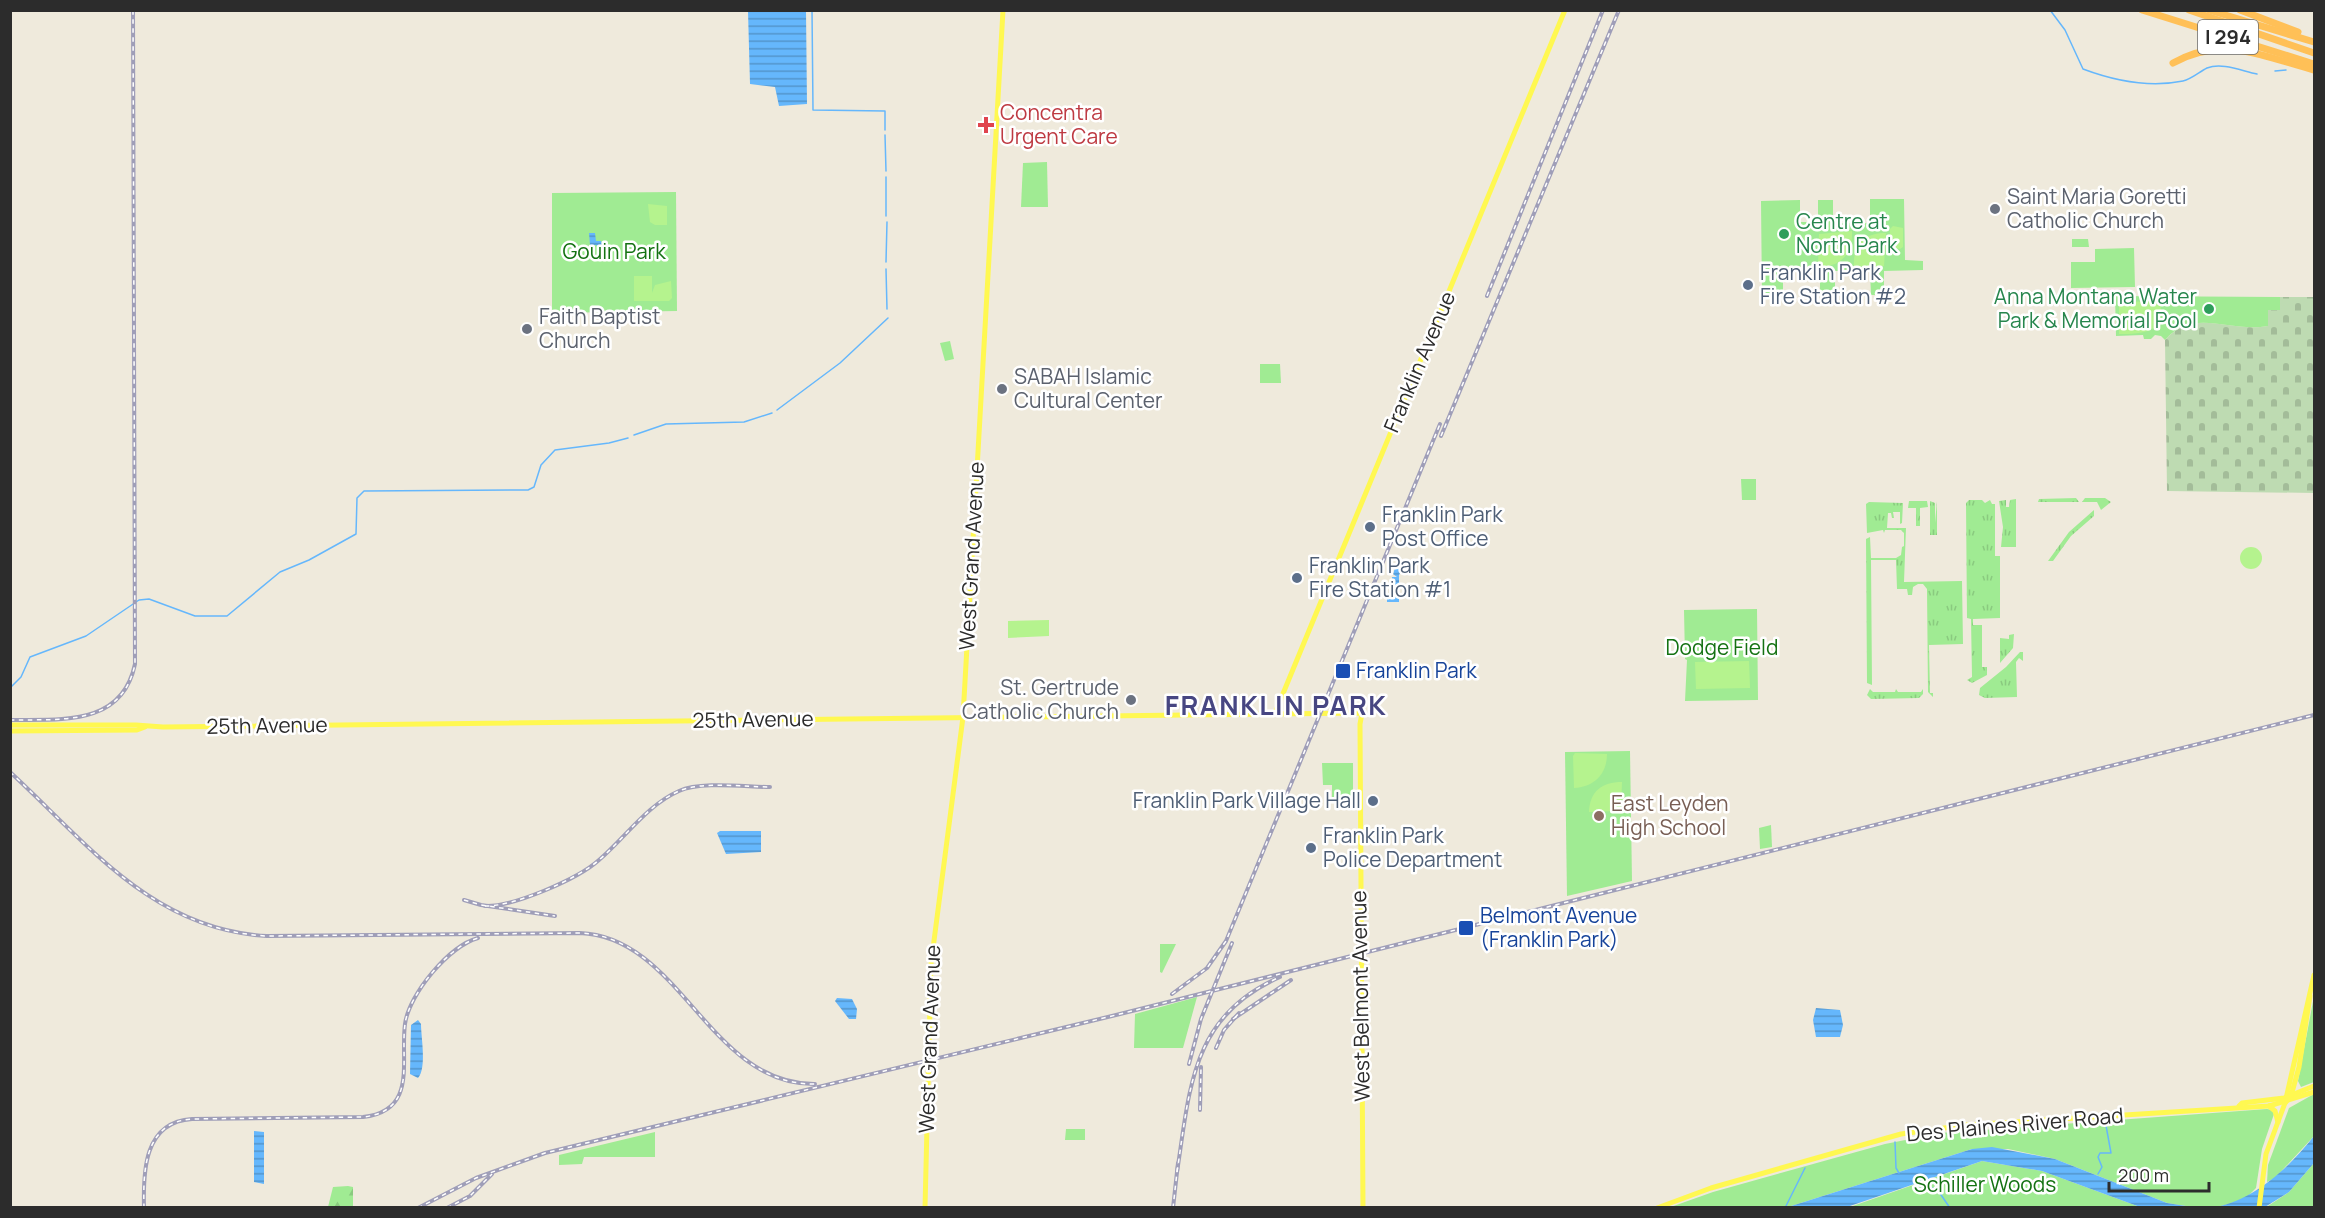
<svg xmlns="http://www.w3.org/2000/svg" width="2325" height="1218" font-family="Manrope,sans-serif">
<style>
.grass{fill:url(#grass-tufts)}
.forest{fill:url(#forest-firs)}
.cemetery{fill:url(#cemetery-stones)}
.park{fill:#a0eb93}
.pitch{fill:#b5f38e}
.water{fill:url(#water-rules)}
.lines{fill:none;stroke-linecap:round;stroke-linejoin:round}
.stream{stroke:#65b7fc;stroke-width:1.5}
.major{stroke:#fff851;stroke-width:5}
.highway{stroke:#ffc057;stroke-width:7}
.rail-casing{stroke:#9f9eb8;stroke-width:4}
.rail{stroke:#fff;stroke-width:1.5;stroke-dasharray:4.5;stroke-linecap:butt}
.health-dot{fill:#e0444e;stroke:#fff;stroke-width:2}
.worship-dot{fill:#6b7280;stroke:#fff;stroke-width:2}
.leisure-dot{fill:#2e9e5b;stroke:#fff;stroke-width:2}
.service-dot{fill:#5c6f8a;stroke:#fff;stroke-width:2}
.transit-dot{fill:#1a4fb4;stroke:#fff;stroke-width:2}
.education-dot{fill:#8d6e63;stroke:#fff;stroke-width:2}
.labels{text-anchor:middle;stroke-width:5;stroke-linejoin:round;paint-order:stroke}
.shield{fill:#fff;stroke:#6b6b6b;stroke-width:1.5}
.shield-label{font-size:20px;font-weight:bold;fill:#2c2c2c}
.health-label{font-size:21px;fill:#be3a42;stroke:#fff;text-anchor:start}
.worship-label{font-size:21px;fill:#5b616d;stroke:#fff;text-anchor:start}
.leisure-label{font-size:21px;fill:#27864d;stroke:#fff;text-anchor:start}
.park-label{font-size:21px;fill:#147212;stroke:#fff}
.service-label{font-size:21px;fill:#4e5e75;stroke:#fff;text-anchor:start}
.street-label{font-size:21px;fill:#2c2c2c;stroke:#fff}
.transit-label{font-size:21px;fill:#164399;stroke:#fff;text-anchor:start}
.education-label{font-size:21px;fill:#785e54;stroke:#fff;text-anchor:start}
.district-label{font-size:27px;font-weight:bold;letter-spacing:1.5px;fill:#474682;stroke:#fff}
</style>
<defs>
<pattern id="grass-tufts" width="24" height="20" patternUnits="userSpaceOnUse" patternTransform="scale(1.5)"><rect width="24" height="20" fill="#a0eb93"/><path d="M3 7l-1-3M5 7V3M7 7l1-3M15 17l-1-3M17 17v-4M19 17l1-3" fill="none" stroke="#8aca7f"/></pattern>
<pattern id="forest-firs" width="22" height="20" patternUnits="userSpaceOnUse" patternTransform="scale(1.5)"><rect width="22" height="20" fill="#a0eb93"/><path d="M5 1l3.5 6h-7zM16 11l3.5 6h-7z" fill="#8aca7f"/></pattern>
<pattern id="cemetery-stones" width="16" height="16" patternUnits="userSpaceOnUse" patternTransform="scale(1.5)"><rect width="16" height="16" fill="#bedbb2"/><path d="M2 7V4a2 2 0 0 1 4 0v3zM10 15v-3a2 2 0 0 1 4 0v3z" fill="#a3bc99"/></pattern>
<pattern id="water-rules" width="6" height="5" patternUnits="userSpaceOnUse" patternTransform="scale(1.5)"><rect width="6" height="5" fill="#65b7fc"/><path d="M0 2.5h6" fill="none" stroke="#5395cc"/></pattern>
</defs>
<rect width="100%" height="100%" fill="#efeadc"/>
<g class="grass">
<path d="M2076,498L2079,502H2038L2039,499Z"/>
<path d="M2085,498H2105L2111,502L2101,510L2097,502H2082Z"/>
<path d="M2016,499V547H2001L2003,527L1999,501L2006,500V507H2009L2010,500Z"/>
<path d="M1969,500H1982L1985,503L1990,500L1992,504H1995V556H2000V618L1973,619V625H1982V667H1987V675L1972,683L1967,680L1972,677L1971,619L1967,618L1966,503Z"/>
<path d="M1909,501H1927L1928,507L1920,508V526H1916V508H1908Z"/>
<path d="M1930,501L1935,503V523L1937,501V535H1930Z"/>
<path d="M1869,502L1903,503L1902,523L1900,524V512H1893L1894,518H1892L1891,513H1888L1887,528H1906L1904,582L1962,581L1963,644L1929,645L1930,693H1933V697L1928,692L1927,589L1923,584H1918L1913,587L1912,595H1908L1907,589H1897L1896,560H1871L1872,685L1867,683L1866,539L1870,537L1871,558H1896L1901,555L1902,547L1904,546V533L1901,530H1885L1884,533L1883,530L1867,533L1866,504Z"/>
<path d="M2094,510V516L2071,536L2053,561H2048L2069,532Z"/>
<path d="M2014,634L2013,648L2000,663V638L2009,639V635Z"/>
<path d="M2020,652H2023V661L2019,658L2016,662L2017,697L1985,698L1979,695L1980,688L2006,667Z"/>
<path d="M1870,689L1873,692H1895L1896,689L1898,692H1921L1923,689V694L1919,698L1871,699L1867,695Z"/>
</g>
<path class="forest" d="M348,1186L353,1187V1207H328L333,1187Z"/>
<path class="cemetery" d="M2280,297H2314V493L2167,491L2165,340C2195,307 2228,333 2268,326V309L2279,310Z"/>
<g class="park">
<path d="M1047,162L1048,207H1021L1023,163Z"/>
<path d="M676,192L677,311L552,313V193Z"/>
<path d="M1870,199H1904L1905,260L1923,261V270L1884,271V295H1871L1870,271H1835V297H1820V272H1783V297L1762,298L1761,201L1800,200V222H1818V200H1833V223H1870Z"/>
<path d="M2072,239H2088L2089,247H2072Z"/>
<path d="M2134,248L2135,287L2071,288V262H2095V249Z"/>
<path d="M2115,296L2280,297V310H2268V326C2228,333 2194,307 2165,340L2161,336L2155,335L2151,339H2144L2143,335L2116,336Z"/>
<path d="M950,341L954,359L945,361L940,343Z"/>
<path d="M1260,364H1280L1281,383H1260Z"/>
<path d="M1741,479H1756V500H1742Z"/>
<path d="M1757,609L1758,700L1685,701L1687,660L1685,659L1684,610Z"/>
<path d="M1630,751L1632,881L1567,896L1565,752Z"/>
<path d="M1322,763H1353V808H1339L1332,800V785H1323Z"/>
<path d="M1771,825L1772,847L1760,849L1759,828Z"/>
<path d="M1160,944H1176L1162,973L1160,972Z"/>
<path d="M2314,996V1082L2301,1087L2298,1081Z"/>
<path d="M1197,997L1183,1048H1134L1135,1014Z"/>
<path d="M2314,1094V1136L2275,1178L2267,1182L2268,1165L2289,1108Z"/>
<path d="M2267,1109L2272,1110L2274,1114L2262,1149L2256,1188L2245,1199L2218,1207H2192L2167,1203L2055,1159L2008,1149H1972L1788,1207L1668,1208L1713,1192L1885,1144L1941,1133Z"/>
<path d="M1066,1129H1085V1140H1065Z"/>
<path d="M655,1132V1157H584L582,1164L559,1165V1155Z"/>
<path d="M1982,1161L2042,1171L2140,1207L1847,1208Z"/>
<path d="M2314,1163V1207L2265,1208L2289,1192Z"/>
</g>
<g class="pitch">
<path d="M648,204L667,206V225H655L650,222Z"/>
<path d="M1893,226L1903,228V247L1900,249L1890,247V229Z"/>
<path d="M1852,231C1853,254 1841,267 1818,267L1819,234Z"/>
<path d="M1886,233L1884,266H1854C1853,244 1864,233 1886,233Z"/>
<path d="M634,276H652V293L655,285L671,281L672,298L669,301H634Z"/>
<path d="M2160,301C2166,333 2143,334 2119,334V305L2122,302Z"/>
<circle cx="2251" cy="558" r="11"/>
<path d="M1049,620V636L1008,638V621Z"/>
<path d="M1749,661L1750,688L1696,689L1695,662Z"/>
<path d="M1575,753L1607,754C1607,774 1594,787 1574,788L1573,756Z"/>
<path d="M1622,782L1621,808L1624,810L1620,814L1617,811L1589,812C1590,791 1602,782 1622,782Z"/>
</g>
<g class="water">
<path d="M748,11H806L807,104L779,106L775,87L750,84Z"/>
<path d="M589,233H595L596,241H601L604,248H607V260L600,259V249L596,245H590Z"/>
<path d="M1399,563L1401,572L1399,575V602H1387V596H1393L1392,577H1397L1393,574L1396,565Z"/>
<path d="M720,831H761V852L726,854L717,833Z"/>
<path d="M837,998L852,999L857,1009L856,1019H849L835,1001Z"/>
<path d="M1816,1008L1840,1010L1843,1025L1840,1037H1816L1813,1020Z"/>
<path d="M418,1020L421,1024C421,1038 427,1068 418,1078L410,1074L411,1025Z"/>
<path d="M254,1131L264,1132V1184L254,1182Z"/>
<path d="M2314,1136V1163L2289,1192L2265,1207L2210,1208C2251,1203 2289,1168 2314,1136Z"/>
<path d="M1992,1147L2055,1159L2167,1203L2192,1207H2140L2042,1171L1982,1161L1847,1207H1788L1972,1149Z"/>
</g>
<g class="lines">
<g class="stream">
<path d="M812,10L813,110L885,111V130"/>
<path d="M2050,10L2065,30L2083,69C2115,81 2149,88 2183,81C2192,79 2199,72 2207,68C2222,62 2242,71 2257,74"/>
<path d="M2275,71L2286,70"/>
<path d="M885,135L886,171"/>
<path d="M886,177V216"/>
<path d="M886,262L887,222"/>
<path d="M886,269L887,309"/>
<path d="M777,410L840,363L888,318"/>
<path d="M634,435L666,424L744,422L772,413"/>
<path d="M10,688L21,677L30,657L86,636L139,600L149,599L195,616H227L280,572L309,560L356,534L357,498L364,491L528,490L534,487L541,465L555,450L609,443L628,438"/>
<path d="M1895,1142L1896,1168L1899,1173"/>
<path d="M2098,1174L2102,1167L2098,1157L2100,1153H2111L2105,1120"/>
<path d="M1915,1182L1918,1186L1937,1189L1950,1208"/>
<path d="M1785,1208L1805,1168"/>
</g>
<g class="major">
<path d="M1275,713L1565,10"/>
<path d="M10,725H136L163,727L1362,713L1360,724L1363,1208"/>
<path d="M10,731L137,730L145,727"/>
<path d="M2285,1103L2314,975"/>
<path d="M2239,1106L2242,1103L2284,1098L2314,1086"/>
<path d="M2269,1106L2275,1111L2278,1122"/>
<path d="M925,1208L931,964L963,717L1003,10"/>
<path d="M1657,1208L1711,1188L1901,1134L1966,1125L2269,1106L2314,1092"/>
<path d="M2259,1208L2266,1154L2285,1103L2291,1096L2299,1067L2310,996"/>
</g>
<g class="highway">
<path d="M2142,10L2314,64"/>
<path d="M2189,10L2314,53"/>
<path d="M2209,10L2314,42"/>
<path d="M2240,10L2298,32"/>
<path d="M2173,63C2222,35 2265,57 2314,70"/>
</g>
<g class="rail-casing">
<g id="rail">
<path d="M1487,296L1603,10"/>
<path d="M1441,436L1619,10"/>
<path d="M10,720C60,719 122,727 135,664L133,10"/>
<path d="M10,772C88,844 153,930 267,936L580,933C681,937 709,1085 815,1084"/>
<path d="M464,900L481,905L555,916"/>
<path d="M485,906C513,907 578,879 599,860C625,838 647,805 679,791C701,781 746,787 770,787"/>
<path d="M1172,994L1207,968L1226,941L1440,424"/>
<path d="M1233,1019L1291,980"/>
<path d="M1216,1048L1224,1030L1239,1013"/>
<path d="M1189,1064L1201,1019L1232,943"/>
<path d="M1200,1110L1201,1067"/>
<path d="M1177,1172C1190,1088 1191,1016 1280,977"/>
<path d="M144,1208C143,1171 144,1122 192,1119L363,1117C418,1111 400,1061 405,1024C409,994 449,946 478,938"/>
<path d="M418,1208L476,1178L545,1153L1116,1015L2314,715"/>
<path d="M447,1208L470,1196L492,1174"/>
<path d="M1173,1208L1178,1163"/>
</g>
</g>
<use href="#rail" class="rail"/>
</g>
<path class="health-dot" d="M983 116h6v6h6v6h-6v6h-6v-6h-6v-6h6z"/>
<g class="worship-dot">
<circle cx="1995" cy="209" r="6"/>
<circle cx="527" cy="329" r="6"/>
<circle cx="1002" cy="389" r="6"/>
<circle cx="1131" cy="700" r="6"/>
</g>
<g class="leisure-dot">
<circle cx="1784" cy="234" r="6"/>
<circle cx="2209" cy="309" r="6"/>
</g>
<g class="service-dot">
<circle cx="1748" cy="285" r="6"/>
<circle cx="1370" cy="527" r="6"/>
<circle cx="1297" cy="578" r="6"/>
<circle cx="1373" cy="801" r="6"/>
<circle cx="1311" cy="848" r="6"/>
</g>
<g class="transit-dot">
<rect x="1335" y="663" width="16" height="16" rx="3"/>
<rect x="1458" y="920" width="16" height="16" rx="3"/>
</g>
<circle class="education-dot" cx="1599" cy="816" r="6"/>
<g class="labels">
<rect class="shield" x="2198" y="20" width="60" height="34" rx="4.5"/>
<g class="shield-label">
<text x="2228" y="44">I 294</text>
</g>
<g class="health-label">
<text x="1000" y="120">Concentra<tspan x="1000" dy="24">Urgent Care</tspan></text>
</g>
<g class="worship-label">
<text x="2007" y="204">Saint Maria Goretti<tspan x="2007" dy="24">Catholic Church</tspan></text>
<text x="539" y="324">Faith Baptist<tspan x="539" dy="24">Church</tspan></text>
<text x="1014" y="384">SABAH Islamic<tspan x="1014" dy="24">Cultural Center</tspan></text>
<text x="1119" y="695" text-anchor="end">St. Gertrude<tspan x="1119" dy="24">Catholic Church</tspan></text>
</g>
<g class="leisure-label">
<text x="1796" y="229">Centre at<tspan x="1796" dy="24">North Park</tspan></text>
<text x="2197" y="304" text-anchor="end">Anna Montana Water<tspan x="2197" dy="24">Park &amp; Memorial Pool</tspan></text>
</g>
<g class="park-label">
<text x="614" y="259">Gouin Park</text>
<text x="1722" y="655">Dodge Field</text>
<text x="1985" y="1192">Schiller Woods</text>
</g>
<g class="service-label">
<text x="1760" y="280">Franklin Park<tspan x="1760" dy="24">Fire Station #2</tspan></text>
<text x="1382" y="522">Franklin Park<tspan x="1382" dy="24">Post Office</tspan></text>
<text x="1309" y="573">Franklin Park<tspan x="1309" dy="24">Fire Station #1</tspan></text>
<text x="1361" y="808" text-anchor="end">Franklin Park Village Hall</text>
<text x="1323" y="843">Franklin Park<tspan x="1323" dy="24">Police Department</tspan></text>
</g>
<g class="street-label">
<text transform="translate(1420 362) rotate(-67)" y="7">Franklin Avenue</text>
<text transform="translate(972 556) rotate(-87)" y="7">West Grand Avenue</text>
<text transform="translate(753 720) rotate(-1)" y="7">25th Avenue</text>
<text transform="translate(267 726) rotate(-1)" y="7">25th Avenue</text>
<text transform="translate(1361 996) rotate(-91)" y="7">West Belmont Avenue</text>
<text transform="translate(930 1039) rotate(-88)" y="7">West Grand Avenue</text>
<text transform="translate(2015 1125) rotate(-5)" y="7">Des Plaines River Road</text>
</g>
<g class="transit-label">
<text x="1356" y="678">Franklin Park</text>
<text x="1480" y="923">Belmont Avenue<tspan x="1480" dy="24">(Franklin Park)</tspan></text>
</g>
<g class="education-label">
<text x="1611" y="811">East Leyden<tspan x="1611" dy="24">High School</tspan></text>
</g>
<g class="district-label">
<text x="1276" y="715">FRANKLIN PARK</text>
</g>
</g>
<rect width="2325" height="1218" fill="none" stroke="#2c2c2c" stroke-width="24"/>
<path d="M2109 1182v9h100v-9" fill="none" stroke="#2c2c2c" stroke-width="3"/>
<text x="2118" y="1182" font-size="18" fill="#2c2c2c" stroke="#ffffff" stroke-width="4.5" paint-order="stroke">200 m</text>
</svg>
